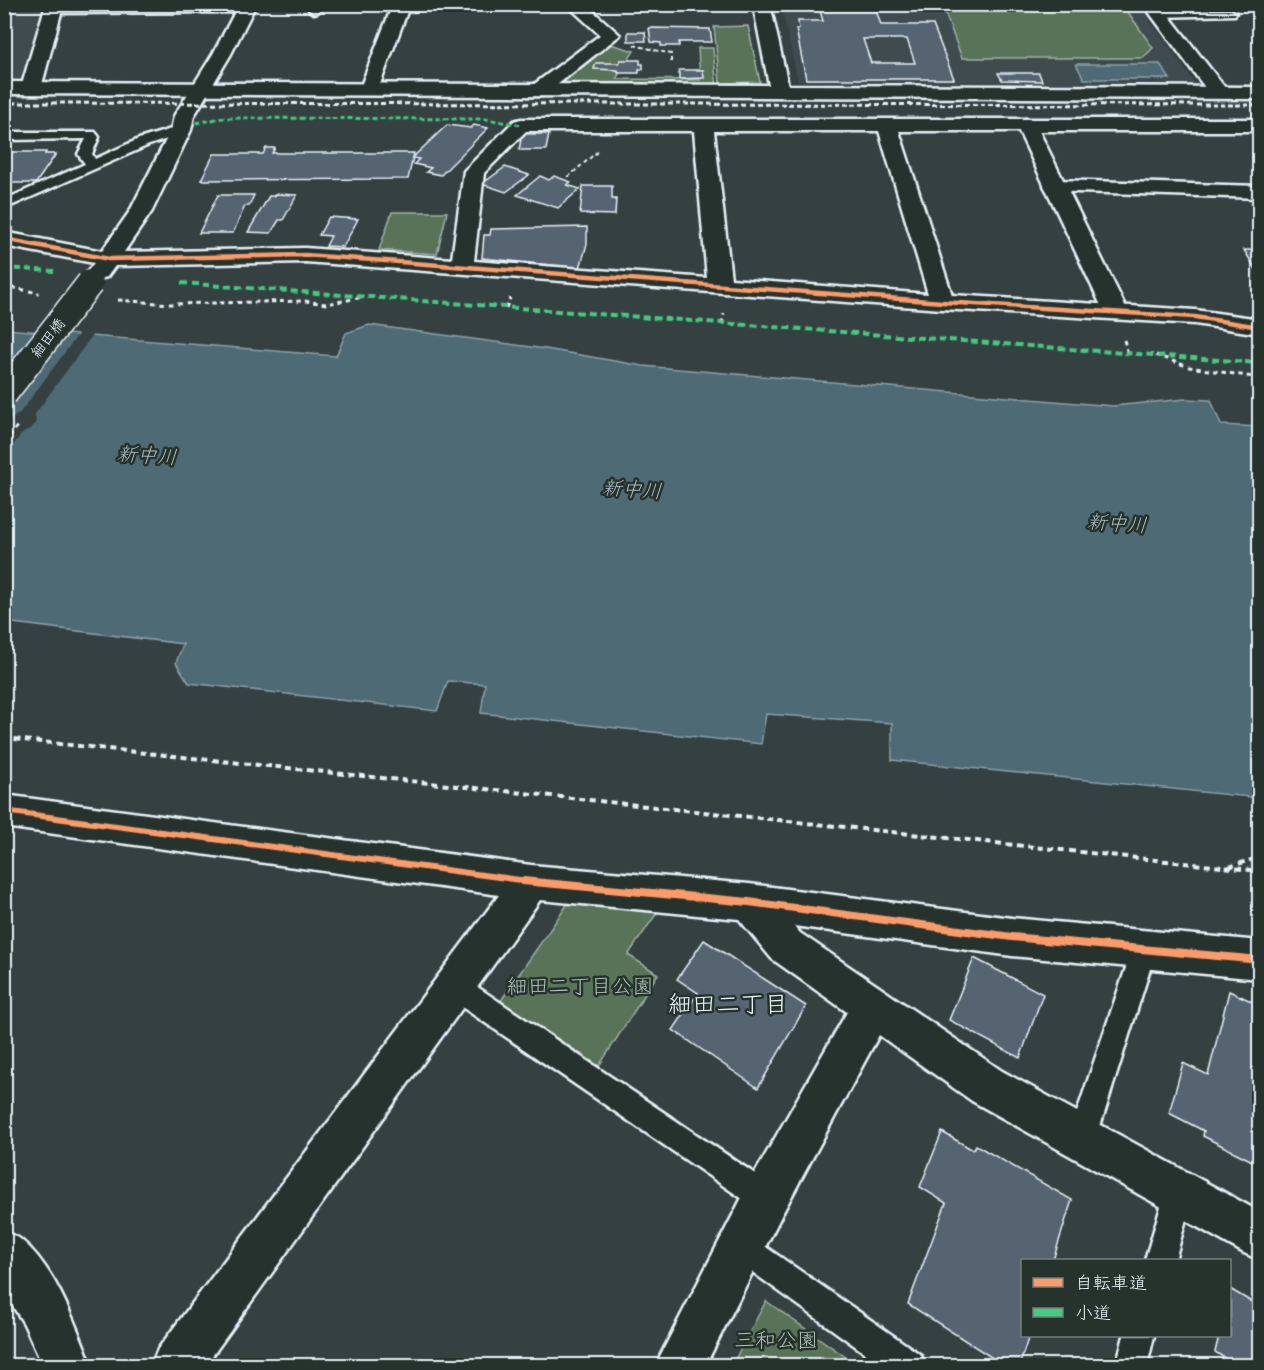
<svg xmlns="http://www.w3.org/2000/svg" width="1264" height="1370" font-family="Sriracha,'Klee One',sans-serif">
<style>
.built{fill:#3f4b4f}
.green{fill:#587358;stroke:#a0b2a8;stroke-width:1.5}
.water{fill:#4e6b74;stroke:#8ca1a9;stroke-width:1.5}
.pier{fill:#354141}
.building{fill:#576371;stroke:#e8f1f8;stroke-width:1.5;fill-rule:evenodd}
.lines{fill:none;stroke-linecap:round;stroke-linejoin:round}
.lane-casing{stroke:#e8f1f8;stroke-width:5}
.street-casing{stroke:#e8f1f8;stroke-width:5}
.secondary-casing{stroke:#e8f1f8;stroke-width:5}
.path-far2{stroke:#e8f1f8;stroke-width:2;stroke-dasharray:4 3;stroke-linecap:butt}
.path-far1{stroke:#e8f1f8;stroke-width:3;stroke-dasharray:4.5 4;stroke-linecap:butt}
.path{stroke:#e8f1f8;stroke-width:4;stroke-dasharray:6 4.5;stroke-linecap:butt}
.lane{fill:#26332d;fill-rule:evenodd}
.street{fill:#26332d;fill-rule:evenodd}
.secondary{fill:#26332d;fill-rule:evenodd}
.rail{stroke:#e8f1f8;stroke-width:3;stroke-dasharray:5 3;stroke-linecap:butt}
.street-bridge-casing{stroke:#e8f1f8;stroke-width:29;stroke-linecap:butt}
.path-bridge{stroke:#e8f1f8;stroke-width:3;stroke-dasharray:4.5 4;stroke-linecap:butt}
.street-bridge{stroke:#26332d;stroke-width:26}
.quiet-far1{stroke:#46c982;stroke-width:3;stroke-dasharray:5 3;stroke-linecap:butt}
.quiet{stroke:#46c982;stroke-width:4;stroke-dasharray:7 4;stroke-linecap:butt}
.cycleway-far2-casing{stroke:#26332d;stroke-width:8}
.cycleway-far1-casing{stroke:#26332d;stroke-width:10}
.cycleway-casing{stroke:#26332d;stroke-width:11}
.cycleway-far2{stroke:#fa9b69;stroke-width:4.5}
.cycleway-far1{stroke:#fa9b69;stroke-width:6}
.cycleway{stroke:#fa9b69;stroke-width:8}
.labels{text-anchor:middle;stroke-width:5;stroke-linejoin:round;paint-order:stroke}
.far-street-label{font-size:15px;fill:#e8f1f8;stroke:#26332d}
.water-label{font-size:20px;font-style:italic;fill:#aabbc3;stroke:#26332d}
.near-park-label{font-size:21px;fill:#aebfb8;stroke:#26332d}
.near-neighbourhood-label{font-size:24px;fill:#e8f1f8;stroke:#26332d}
</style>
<rect width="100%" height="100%" fill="#354141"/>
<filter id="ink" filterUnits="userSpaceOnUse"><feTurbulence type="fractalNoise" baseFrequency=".0167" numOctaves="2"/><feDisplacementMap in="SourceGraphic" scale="12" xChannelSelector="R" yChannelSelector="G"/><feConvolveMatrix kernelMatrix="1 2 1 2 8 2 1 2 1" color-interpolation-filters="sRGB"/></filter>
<g filter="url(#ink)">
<g class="built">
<path d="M781,5H1139L1195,84L798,81Z"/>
<path d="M5,8H43L21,78L7,81H4Z"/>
</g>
<g class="green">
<path d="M942,5H1123L1153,48L1143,58H962Z"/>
<path d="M748,26L760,82L720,83L714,27Z"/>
<path d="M607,43L634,51L616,79L700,80L698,48H713L717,89L543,90Z"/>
<path d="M392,212H447L437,254L379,250Z"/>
<path d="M569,902L659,910L628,955L658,974L599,1066L500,1002Z"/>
<path d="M766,1301L857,1365H732Z"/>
</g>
<g class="water">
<path d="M1076,64H1160L1170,79H1084Z"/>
<path d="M369,325L546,349L643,366L1113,406L1185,399L1211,400L1221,425L1259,427V798L892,760V723L766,714L761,744L481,713L485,684L448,681L437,711L189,683L176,663L183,644L5,622V329L336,356L346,333Z"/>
</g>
<path class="pier" d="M80,332L94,333L35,414L36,424L21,435L5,456V435L7,432L5,431V423L19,414Z"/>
<g class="building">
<path d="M818,4H874L881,25H933L954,79H806L796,29H799L798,21H823ZM863,39H907L915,63H871Z"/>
<path d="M649,28L710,29L712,42H679V46H661V43L651,42Z"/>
<path d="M628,32H645L646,41H628Z"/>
<path d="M620,60H640V64H643V69H639V73H618V70L594,69L596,63H620Z"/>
<path d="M679,70H703L704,78L679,79Z"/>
<path d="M998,73H1039L1042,81L1002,80Z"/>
<path d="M447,125L471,128L474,125L488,128L441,175L426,172L431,168L414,164L419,159L412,158Z"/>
<path d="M522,134H549L546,150H519Z"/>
<path d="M266,148H275L272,153H414L408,179L201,180L214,154H263Z"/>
<path d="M4,152H46L45,154H56L36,183H4Z"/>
<path d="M505,167L529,175L506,192L482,184Z"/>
<path d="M540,176L549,180L554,176L571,182L567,185L580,189L558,208L517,195Z"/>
<path d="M583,186H612V199H616L615,215L580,214Z"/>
<path d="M275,194L297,195L283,220H279L271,233L248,232L269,196H274Z"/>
<path d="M218,195H254L249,206H245L233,233H199Z"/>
<path d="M329,217L358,219L343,247L326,246L331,236L319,235Z"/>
<path d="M587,227V244L580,268L482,258L484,235H490L491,229Z"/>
<path d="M1244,250H1260V276Z"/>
<path d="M704,940L806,1006L758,1088L673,1030L698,993L677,979Z"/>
<path d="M974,958L1043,994L1020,1058L949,1020Z"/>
<path d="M1229,991L1260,1005V1165L1203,1136L1204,1131L1169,1113L1183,1063L1208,1075Z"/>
<path d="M942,1132L973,1150L976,1145L1072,1200L1053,1260H1022V1336H1029L1019,1366H1005L908,1304L946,1203L920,1187Z"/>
<path d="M1230,1289L1260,1307V1366H1237L1215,1352L1219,1336H1230Z"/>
</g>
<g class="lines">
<g class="lane-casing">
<g id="lane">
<path d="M311,4H322L318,12L314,13L309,10Z"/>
<path d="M1231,10L1236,13L1235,15L1158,17L1153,14L1158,11Z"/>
<path d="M181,126L187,130L185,133L149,145L4,209V200L85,164L78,154L86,139L4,140V132H95L99,137L92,154L95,159L139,139Z"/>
<path d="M1144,938L1153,942L1156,950L1096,1139L1092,1149L1082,1153L1072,1149L1068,1139L1132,950L1135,942Z"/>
<path d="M455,974L464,978L776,1188L780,1198L776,1208L766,1212L756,1208L446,996L442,987L446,978Z"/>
<path d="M1179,1179L1189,1183L1193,1193L1175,1260H1145L1165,1193L1169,1183Z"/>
<path d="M740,1231L750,1236L921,1355L925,1366H883L730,1256L725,1246L730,1236Z"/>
<path d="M1124,1336H1154L1147,1366H1116Z"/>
</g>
</g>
<g class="street-casing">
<g id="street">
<path d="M46,4H256L231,54L194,116L191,130L152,211L124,252L305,248L452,259L464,171L514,121L521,119H1260V131H899L952,295L1195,310L1260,319V334L1195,324L942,309L305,262L115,266L107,277L99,279L91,277L87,272L94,263L4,246V232L102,251L130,211L171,130L174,116L213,54L235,12L61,13L41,88L38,92H24L21,88ZM526,131H694L707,278L474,261L484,173ZM714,131H879L928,294L731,279Z"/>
<path d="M397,4H425L423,8L407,12L376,95H362L359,91L391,9Z"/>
<path d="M566,4H585L620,35L543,96H529L526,92L529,88L600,35Z"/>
<path d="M1143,4H1160L1226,89L1229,93L1226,97H1212Z"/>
<path d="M1055,180L1260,186V198L1047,191L1044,186L1047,181Z"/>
<path d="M4,795L531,865L749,884L1012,918L1260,941V979L1012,956L794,926L800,933L1002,1071L1260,1212V1260L1244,1253L972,1101L879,1035L782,1214L705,1366H655L750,1182L847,1012L772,959L739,919L540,900L205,1366H151L158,1349L499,895L4,827Z"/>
</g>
</g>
<g class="secondary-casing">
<g id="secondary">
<path d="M753,4H770L788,85L1260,87V99L4,94V82L769,85Z"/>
<path d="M1026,119L1033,121L1036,125L1128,312L1125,317L1116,319L1107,317L1104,312L1016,125L1019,121Z"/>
<path d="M4,1232C10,1234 17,1236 21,1240C55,1267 76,1326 92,1366H43L24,1324L4,1292Z"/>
</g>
</g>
<g class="path-far2">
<path d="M634,45L671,54V63"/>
<path d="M568,177L597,152"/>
</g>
<g class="path-far1">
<path d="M4,286L39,293"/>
<path d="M118,300L170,304L305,301L326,304L364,297"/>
<path d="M506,308L510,298"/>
<path d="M722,324L724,314"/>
<path d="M1124,340L1128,354"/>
<path d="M1156,355L1189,367L1260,378"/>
</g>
<g class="path">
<path d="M4,738L1260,871"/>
<path d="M1229,867L1260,857"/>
</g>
<use href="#lane" class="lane"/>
<use href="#street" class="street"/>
<use href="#secondary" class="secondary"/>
<path class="rail" d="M4,103L1260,105"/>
<g class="street-bridge-casing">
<path id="street-bridge" d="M4,394L90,283"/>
</g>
<path class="path-bridge" d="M4,444L18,425"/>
<use href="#street-bridge" class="street-bridge"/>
<path class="quiet-far1" d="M196,123L222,118L485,119L521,125"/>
<g class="quiet">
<path d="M4,268L54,271"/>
<path d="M181,283L1260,363"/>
</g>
<g class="cycleway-far2-casing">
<path id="cycleway-far2" d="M4,239L109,259L305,255L942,302L1195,317L1260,327"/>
</g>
<g class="cycleway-far1-casing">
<path id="cycleway-far1" d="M4,811L535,882"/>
</g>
<g class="cycleway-casing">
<path id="cycleway" d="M523,881L749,902L1012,937L1260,960"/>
</g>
<use href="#cycleway-far2" class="cycleway-far2"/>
<use href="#cycleway-far1" class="cycleway-far1"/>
<use href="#cycleway" class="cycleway"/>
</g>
</g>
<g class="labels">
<g class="far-street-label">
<text transform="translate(48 338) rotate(-52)" y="5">細田橋</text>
</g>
<g class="water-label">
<text transform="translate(147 455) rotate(4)" y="7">新中川</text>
<text transform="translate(632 489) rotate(4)" y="7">新中川</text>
<text transform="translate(1117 523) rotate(4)" y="7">新中川</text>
</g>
<g class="near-park-label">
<text x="580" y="993">細田二丁目公園</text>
<text x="776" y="1347">三和公園</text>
</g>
<g class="near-neighbourhood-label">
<text x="728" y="1012">細田二丁目</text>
</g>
</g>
<rect width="1264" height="1370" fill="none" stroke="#26332d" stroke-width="24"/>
<rect x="12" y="12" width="1240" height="1346" fill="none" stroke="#e8f1f8" stroke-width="2" filter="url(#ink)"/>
<rect x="1021" y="1259" width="210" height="78" fill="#26332d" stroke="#747f7e" stroke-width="1.5"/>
<rect x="1033" y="1278" width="30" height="9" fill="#fa9b69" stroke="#747f7e" stroke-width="1.5"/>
<text x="1075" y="1289" font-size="18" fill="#e8f1f8">自転車道</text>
<rect x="1033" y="1308" width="30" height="9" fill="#46c982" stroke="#747f7e" stroke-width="1.5"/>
<text x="1075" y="1319" font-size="18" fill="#e8f1f8">小道</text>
</svg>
